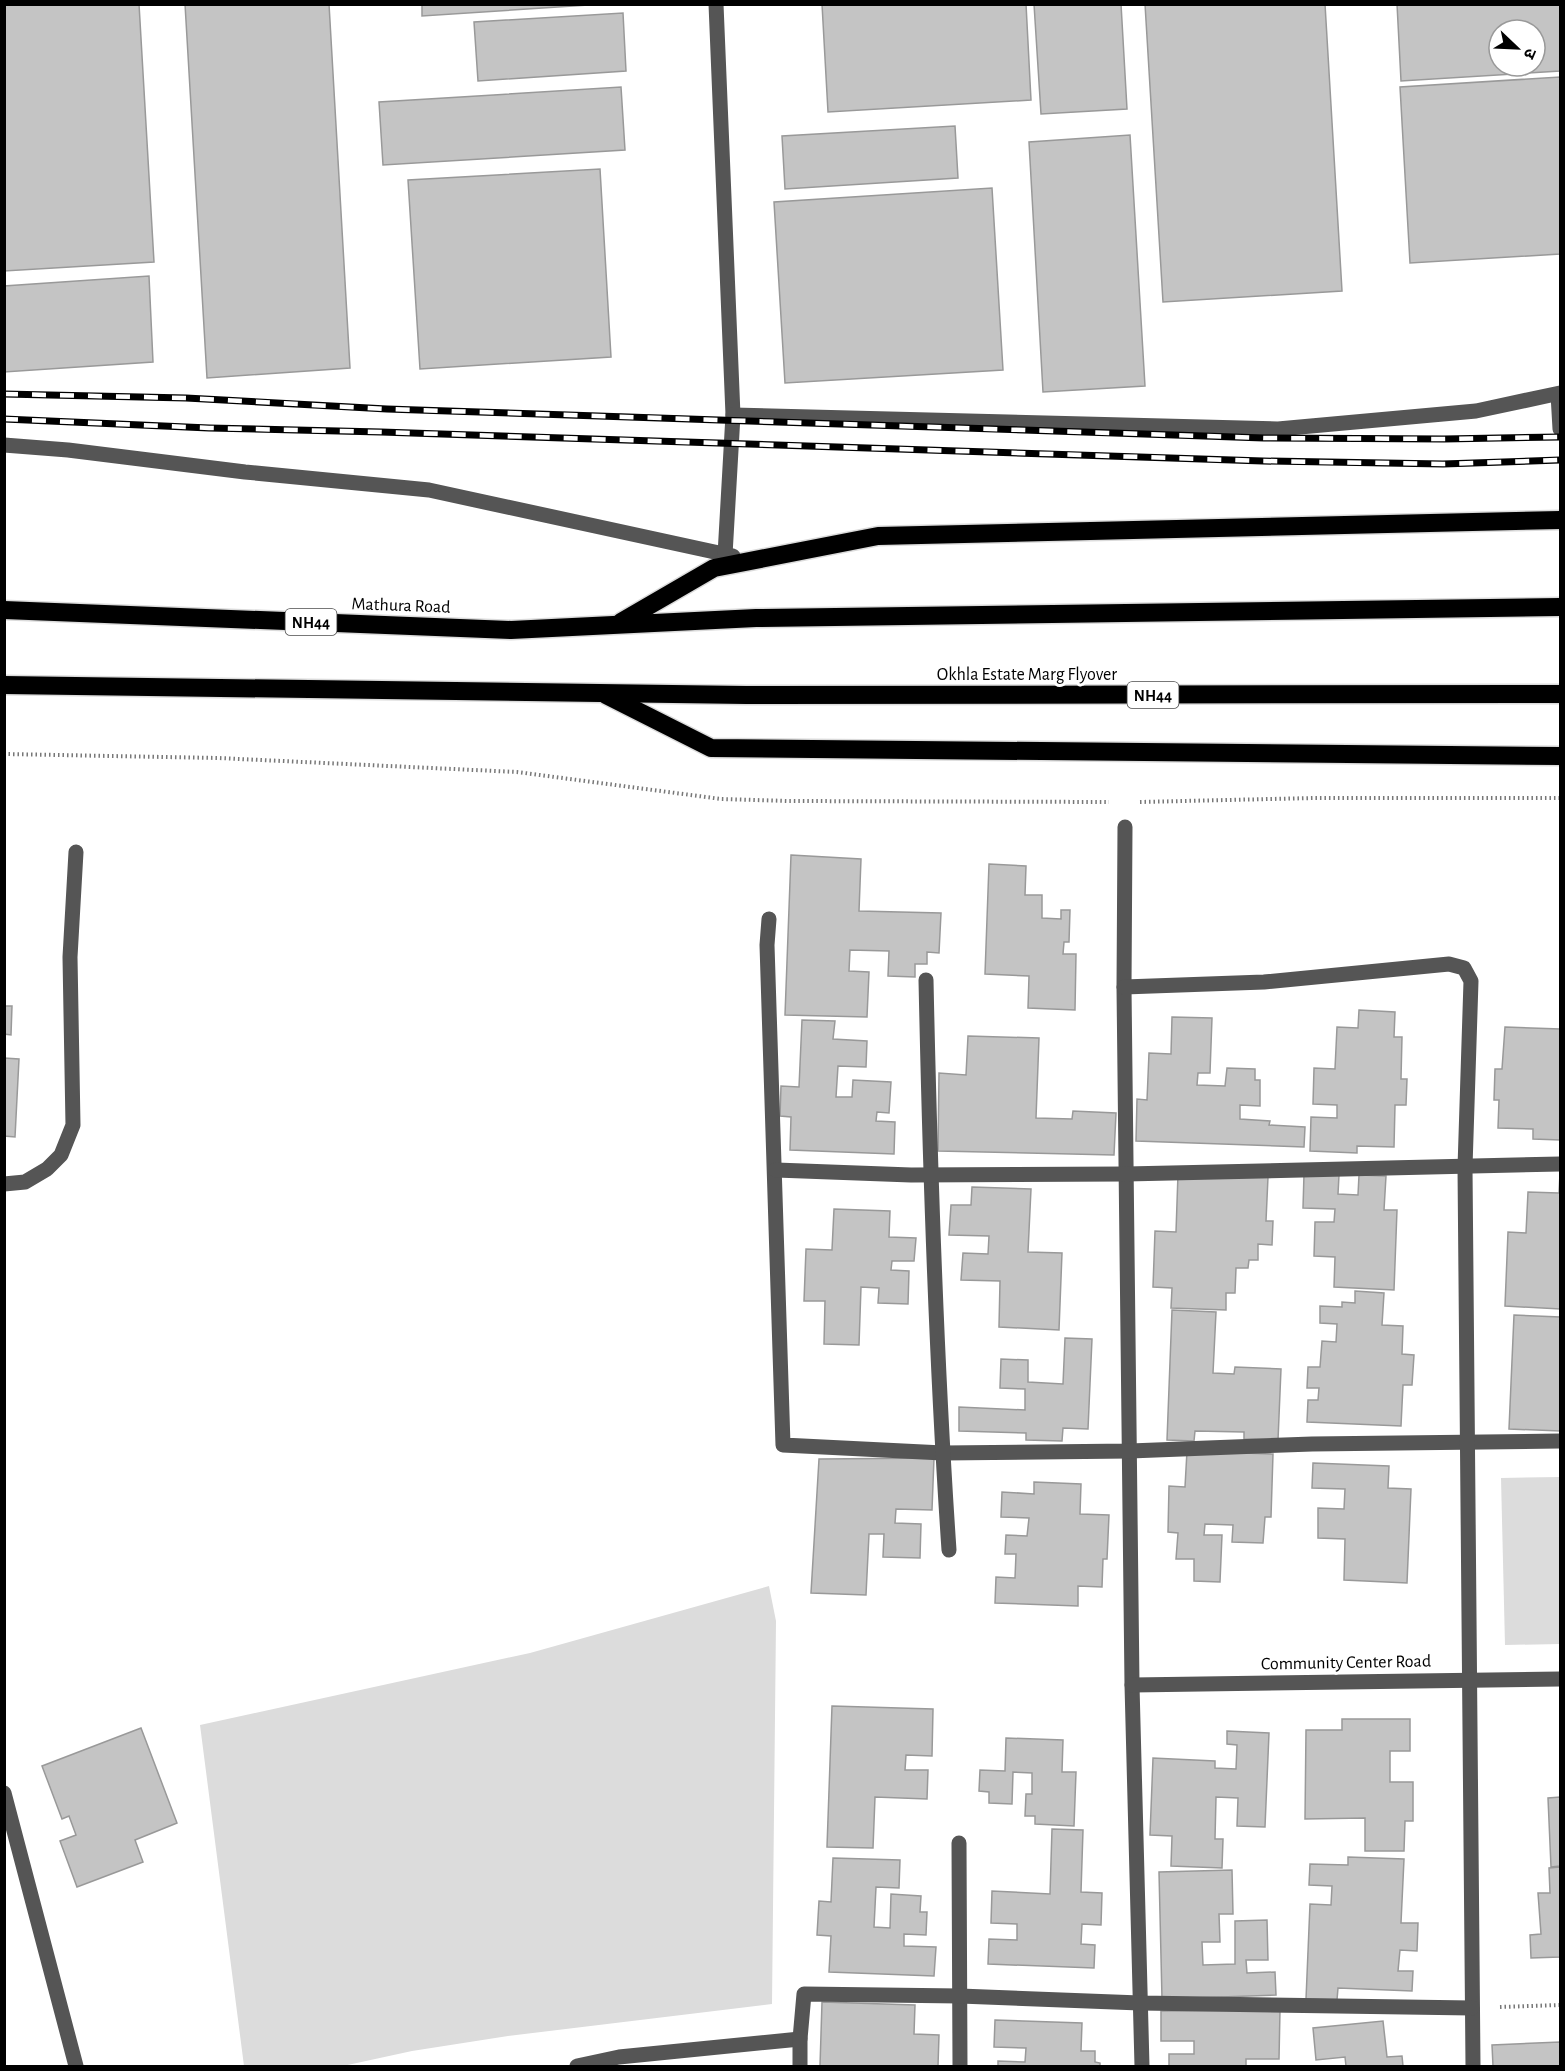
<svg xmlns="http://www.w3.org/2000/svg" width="1565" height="2071" font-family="'Alegreya Sans','Noto Sans Devanagari',sans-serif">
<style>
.green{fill:#dcdcdc}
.building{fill:#c4c4c4;stroke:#999;stroke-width:1.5;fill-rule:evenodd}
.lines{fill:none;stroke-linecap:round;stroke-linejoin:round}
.highway-casing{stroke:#dbdbdb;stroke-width:21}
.path{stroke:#777;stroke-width:4;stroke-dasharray:1.5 3;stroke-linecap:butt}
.minor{stroke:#555;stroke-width:15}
.highway{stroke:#000;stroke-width:18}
.rail-casing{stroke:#000;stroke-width:7}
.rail{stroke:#fff;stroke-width:4.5;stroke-dasharray:14;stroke-linecap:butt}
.labels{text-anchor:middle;stroke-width:6;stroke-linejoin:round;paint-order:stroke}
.shield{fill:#fff;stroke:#4c4c4c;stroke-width:1.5}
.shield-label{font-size:16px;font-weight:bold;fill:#000}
.street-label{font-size:18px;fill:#000;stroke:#fff}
</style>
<rect width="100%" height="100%" fill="#fff"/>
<g class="green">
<path d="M1560,1477V1644L1505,1645L1501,1478Z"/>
<path d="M769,1586L776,1621L772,2004L508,2036L412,2051L343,2066H244L200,1725L530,1653Z"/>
</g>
<g class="building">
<path d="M4,4H139L154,262L4,271Z"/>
<path d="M185,4H329L350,368L207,378Z"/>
<path d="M422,4H588V5L422,16Z"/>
<path d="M822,4H1026L1031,100L828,112Z"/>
<path d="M1034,4H1121L1127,109L1041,114Z"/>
<path d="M1145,4H1325L1342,291L1163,302Z"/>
<path d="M1397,4H1560V71L1401,81ZM1499,30H1535V66H1499Z"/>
<path d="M623,13L626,71L478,81L474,22Z"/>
<path d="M1560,77V254L1410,263L1400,87Z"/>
<path d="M621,87L625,150L383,165L379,102Z"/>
<path d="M955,126L958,178L785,189L782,136Z"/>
<path d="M1130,135L1145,386L1043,392L1029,142Z"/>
<path d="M600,169L611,357L420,369L408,180Z"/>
<path d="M992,188L1003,370L785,383L774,202Z"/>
<path d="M149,276L153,362L4,372V286Z"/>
<path d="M791,855L861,859L859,911L941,913L939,953L927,952V964H915V977L888,976L889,951L850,950L849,971L869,972L867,1017L785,1015Z"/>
<path d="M989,864L1026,866L1025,895H1042V918L1061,919V910H1070L1069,942H1064L1063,954H1076L1075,1010L1028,1008L1029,976L985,974Z"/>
<path d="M4,1006H12L11,1035L4,1034Z"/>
<path d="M1359,1010L1395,1012L1394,1037H1402L1401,1079H1407L1406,1105H1395L1394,1147L1357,1146V1153L1310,1151L1311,1117L1337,1118V1105L1313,1104L1314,1068L1335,1069L1337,1027L1358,1028Z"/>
<path d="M1172,1017L1212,1018L1210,1073H1198L1197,1085L1225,1086L1227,1068L1255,1069V1080H1260V1106L1240,1105V1119L1270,1121L1269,1125L1305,1127L1304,1147L1136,1141L1137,1099L1147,1100L1149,1053L1171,1054Z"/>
<path d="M802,1020L835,1021L833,1039L867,1041L866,1067L838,1066L836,1097H852L853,1080L891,1082L889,1113L877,1112L876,1121L895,1122L894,1154L790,1150L791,1117L780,1116L781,1086L799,1087Z"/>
<path d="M1505,1027L1560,1029V1140L1533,1139V1129L1498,1128L1499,1100H1494L1495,1069H1502Z"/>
<path d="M968,1036L1039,1038L1036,1118L1072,1119L1073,1111L1116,1113L1114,1155L938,1151L939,1073L966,1075Z"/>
<path d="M4,1058L19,1059L15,1137L4,1136Z"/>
<path d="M1560,1173V1309L1505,1306L1508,1232L1526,1233L1528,1192L1559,1193Z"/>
<path d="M1178,1174L1268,1177L1266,1221H1273L1272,1245L1258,1244V1260H1249L1248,1268H1236L1235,1293H1226V1310L1171,1308L1172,1288L1153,1287L1155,1231L1176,1232Z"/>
<path d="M1304,1174L1339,1175L1338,1194L1358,1195L1359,1175L1386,1176L1384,1210H1397L1394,1290L1334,1287L1335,1257L1314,1256L1315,1222H1334L1335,1209L1303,1208Z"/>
<path d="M972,1187L1031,1189L1028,1252L1062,1253L1059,1330L999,1327L1000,1281L961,1280L963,1253L988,1254L989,1236L949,1235L951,1205H971Z"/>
<path d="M834,1209L890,1211L889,1237L916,1238L914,1261H892L891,1270L909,1271L908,1304L878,1303L879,1288L861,1287L859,1345L824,1344L825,1301H804L806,1249L832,1250Z"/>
<path d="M1355,1291L1384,1293L1382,1325L1403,1326L1402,1354L1414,1355L1412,1385H1403L1401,1426L1307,1422L1308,1400H1318L1319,1388H1307L1308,1367H1320L1322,1341L1336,1342L1337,1324L1320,1323V1306L1342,1307V1302L1355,1303Z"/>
<path d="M1172,1310L1216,1312L1213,1373L1234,1374L1235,1367L1281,1369L1278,1440L1244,1439V1432L1195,1431L1194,1441L1167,1440Z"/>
<path d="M1514,1315L1560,1317V1431L1509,1429Z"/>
<path d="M1065,1338L1092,1339L1088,1429L1063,1428L1062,1441L1026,1440V1433L959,1431V1407L1025,1410V1389L1000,1388L1001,1359L1028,1360V1382L1063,1384Z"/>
<path d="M1187,1451L1273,1454L1271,1517H1265L1263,1543L1232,1542L1233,1525L1205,1524L1204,1535H1222L1220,1582L1194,1581V1559H1176L1178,1533L1168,1532L1169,1486L1185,1487Z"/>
<path d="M934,1458L932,1510L896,1509L895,1523L921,1524L920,1558L883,1557L884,1534H869L866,1595L811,1593L819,1459Z"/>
<path d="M1313,1463L1389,1466L1388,1488L1411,1489L1407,1583L1344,1580L1345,1539L1318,1538V1508L1344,1509L1345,1489L1312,1488Z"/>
<path d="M1034,1482L1081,1484L1080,1514L1109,1515L1107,1559H1103L1102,1587L1078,1586V1606L995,1603L996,1577L1015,1578L1016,1554H1005L1006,1535L1027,1536L1029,1518L1001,1517L1002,1492L1034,1494Z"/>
<path d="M832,1706L933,1709L932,1756L906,1755L905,1770H928L927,1799L875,1797L873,1848L827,1847Z"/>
<path d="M1342,1719H1410V1751H1390V1782H1413V1821H1405L1404,1851H1365V1818L1305,1819L1306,1730H1342Z"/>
<path d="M141,1728L177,1823L135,1840L143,1862L77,1887L60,1841L76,1835L69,1816L62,1819L42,1766Z"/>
<path d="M1227,1731L1269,1733L1265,1827L1237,1826L1238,1798L1216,1797L1215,1839H1223L1222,1868L1171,1866L1172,1836L1150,1835L1153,1758L1215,1761V1768L1236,1769L1237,1745L1227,1744Z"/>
<path d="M1006,1738L1063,1740L1062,1772H1076L1074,1826L1035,1824V1816H1025L1026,1794H1032V1773L1013,1772L1012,1804L989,1803V1792L979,1791L980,1770L1005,1771Z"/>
<path d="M1560,1797V1866L1551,1867L1548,1798Z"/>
<path d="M1052,1829L1083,1830L1081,1892L1102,1893L1101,1925L1082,1924L1081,1944L1095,1945L1094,1968L988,1964L989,1939L1017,1940V1924L991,1923L992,1891L1050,1894Z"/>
<path d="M1348,1857L1404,1859L1401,1923H1418L1417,1951L1400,1950L1398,1971H1413L1412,1991L1338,1988L1337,2000L1306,1999L1310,1904L1331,1905L1332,1886L1309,1885L1310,1864L1348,1865Z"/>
<path d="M833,1858L900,1860L899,1888L876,1887L874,1927L890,1928L891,1894L921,1896L920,1912H927L926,1935L904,1934V1946L936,1947L934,1976L829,1972L831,1936L817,1935L819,1901L831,1902Z"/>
<path d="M1560,1867V1957L1531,1958L1530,1935L1541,1934L1538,1893H1550L1549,1868Z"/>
<path d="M1232,1870L1233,1914H1219L1220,1942H1202L1203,1965L1235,1964V1921L1267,1920L1268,1960H1246L1247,1973L1275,1972L1276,1995L1162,1999L1159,1872Z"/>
<path d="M822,2002L915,2005L914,2034L939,2035L938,2066H820Z"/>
<path d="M1280,2010L1279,2059H1246V2066H1169V2054H1194V2041H1161V2011Z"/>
<path d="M995,2020L1082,2023L1081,2051H1095V2062L1100,2063V2066H998V2061L1025,2062L1026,2048L994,2047Z"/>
<path d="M1383,2021L1387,2057L1402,2056L1403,2066H1346L1345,2057L1316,2060L1313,2028Z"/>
<path d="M1560,2042V2066H1493L1492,2045Z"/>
</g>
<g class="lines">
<g class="highway-casing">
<g id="highway">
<path d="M4,610L511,630L756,618L1560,607"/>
<path d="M621,622L714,568L878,536L1560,520"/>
<path d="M4,685L746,695L1560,694"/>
<path d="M606,695L711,748L1560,756"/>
</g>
</g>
<g class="path">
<path d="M4,754L218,758L517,772L721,799L789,801L1109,802"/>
<path d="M1140,802L1314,798H1560"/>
<path d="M1500,2007L1560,2005"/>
</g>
<g class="minor">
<path d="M716,4L733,415"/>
<path d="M1558,394L1560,429"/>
<path d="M4,445L68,450L245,472L429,490L733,556"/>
<path d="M725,555L733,415L1278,429L1476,411L1560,393"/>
<path d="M1125,827L1124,987L1132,1685L1142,2066"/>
<path d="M769,919L767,945L783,1445L943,1453L1130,1451L1312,1444L1560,1441"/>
<path d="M926,980C930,1170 936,1360 949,1550"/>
<path d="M1124,987L1264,982L1449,964L1464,968L1471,981L1465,1167L1473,2066"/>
<path d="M776,1170L911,1175L1126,1174L1560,1164"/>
<path d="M4,1184L25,1182L47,1169L61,1155L73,1125L70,957L76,852"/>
<path d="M1132,1685L1560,1679"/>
<path d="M4,1793L76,2066"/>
<path d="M959,1843L960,2066"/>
<path d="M577,2066L619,2057L800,2039"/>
<path d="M800,2066V2039L804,1994L960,1996L1140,2003L1472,2008"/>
</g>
<use href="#highway" class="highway"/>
<g class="rail-casing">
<g id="rail">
<path d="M4,394L186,398L387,409L1264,438L1444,439L1560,437"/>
<path d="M4,419L209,428L381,432L1263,461L1443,464L1560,460"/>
</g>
</g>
<use href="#rail" class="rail"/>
</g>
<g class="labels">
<g class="shield">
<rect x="285.5" y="609" width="51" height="26" rx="4.5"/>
<rect x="1127.5" y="682" width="51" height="26" rx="4.5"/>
</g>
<g class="shield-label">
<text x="311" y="628">NH44</text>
<text x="1153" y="701">NH44</text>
</g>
<g class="street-label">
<text transform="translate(401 605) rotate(2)" y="6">Mathura Road</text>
<text x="1027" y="680">Okhla Estate Marg Flyover</text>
<text transform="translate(1346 1662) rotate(-1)" y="6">Community Center Road</text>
</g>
</g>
<rect width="1565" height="2071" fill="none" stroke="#000000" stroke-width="12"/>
<g transform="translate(1517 48) rotate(113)"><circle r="28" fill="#ffffff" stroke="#999999" stroke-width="1.5"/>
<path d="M0-4.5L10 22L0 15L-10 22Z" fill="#000000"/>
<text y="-9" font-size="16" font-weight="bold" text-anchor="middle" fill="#000000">उ</text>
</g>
</svg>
